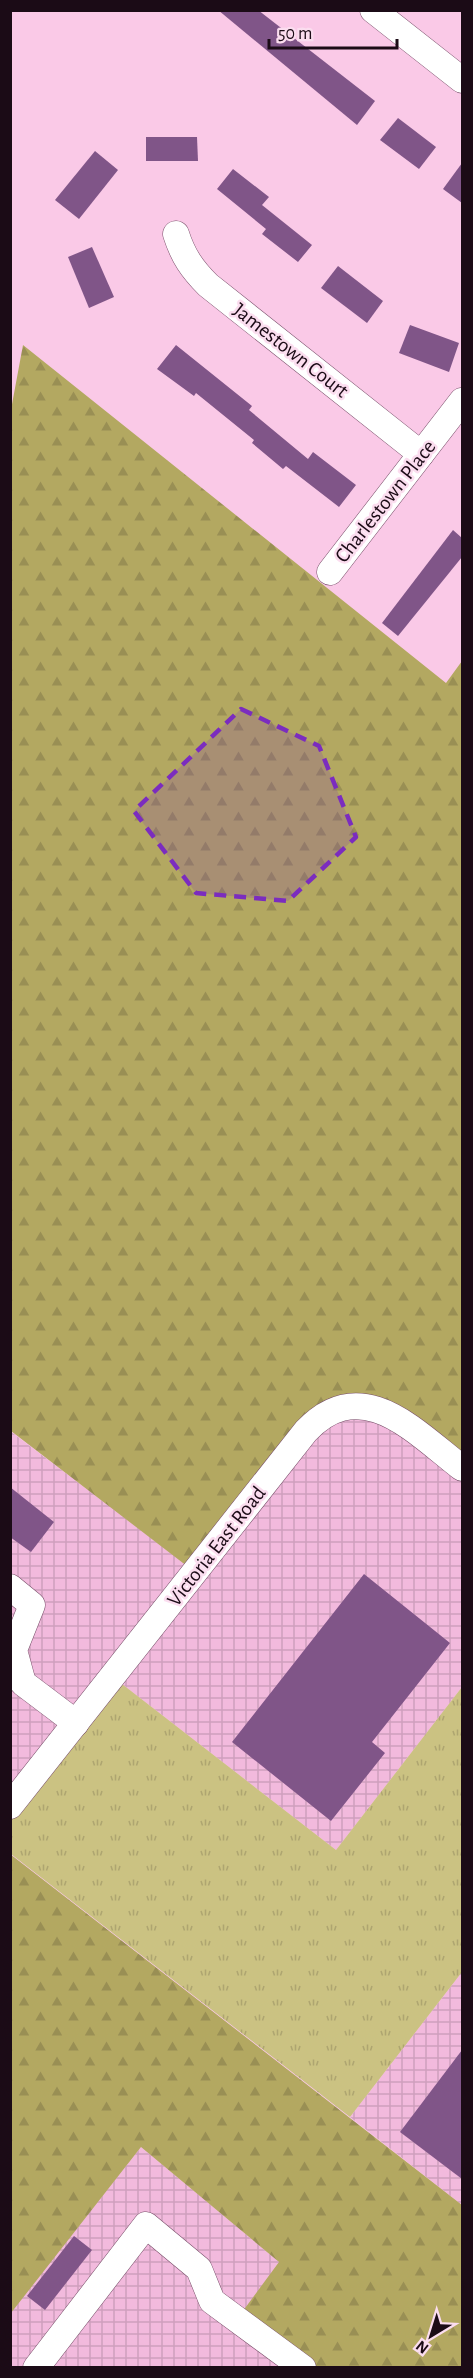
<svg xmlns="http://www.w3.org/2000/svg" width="473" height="2378" font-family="'Alegreya Sans',sans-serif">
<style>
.industrial{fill:url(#industrial-grid)}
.grass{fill:url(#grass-tufts)}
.forest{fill:url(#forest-firs)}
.building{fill:#805588}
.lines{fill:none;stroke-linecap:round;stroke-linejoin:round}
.minor-casing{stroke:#784e69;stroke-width:27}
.minor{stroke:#fff;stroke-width:26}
.marked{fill:#7b2cbf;fill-opacity:0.2;stroke:#7b2cbf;stroke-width:4.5;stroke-dasharray:12 8;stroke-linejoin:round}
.labels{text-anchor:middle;stroke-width:5;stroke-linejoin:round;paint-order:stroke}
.street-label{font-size:21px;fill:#1b0b16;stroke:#fbddef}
</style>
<defs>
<pattern id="industrial-grid" width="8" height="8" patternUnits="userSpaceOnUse" patternTransform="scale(1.5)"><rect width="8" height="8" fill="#f2badd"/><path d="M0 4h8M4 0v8" fill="none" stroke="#cf9fbd"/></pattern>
<pattern id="grass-tufts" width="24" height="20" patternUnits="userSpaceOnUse" patternTransform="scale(1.5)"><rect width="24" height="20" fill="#cbc282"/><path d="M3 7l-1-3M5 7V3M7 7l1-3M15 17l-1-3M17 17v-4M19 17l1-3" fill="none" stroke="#aea570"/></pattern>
<pattern id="forest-firs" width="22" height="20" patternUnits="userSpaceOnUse" patternTransform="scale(1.5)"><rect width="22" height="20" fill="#b3a861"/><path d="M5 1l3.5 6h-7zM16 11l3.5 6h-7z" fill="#998f54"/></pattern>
</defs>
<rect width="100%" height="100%" fill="#fac9e7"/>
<g class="industrial">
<path d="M356,1405L462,1468V1687L336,1850L113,1677L11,1806L10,1431L196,1572L306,1431Z"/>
<path d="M462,1972V2205L350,2117Z"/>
<path d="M141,2147L279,2262L303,2367H11L10,2313Z"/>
</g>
<path class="grass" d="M113,1677L336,1850L462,1687V1972L350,2117L11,1854L10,1806Z"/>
<g class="forest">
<path d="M23,345L446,683L462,661V1468L403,1422L342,1407L196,1573L11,1431L10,415Z"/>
<path d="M10,1854L462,2205V2367H303L237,2319L279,2262L141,2147L11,2313Z"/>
</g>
<g class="building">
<path d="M218,10H258L375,101L357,125Z"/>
<path d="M398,118L436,147L419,169L380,140Z"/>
<path d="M146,137H197L198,161H146Z"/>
<path d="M95,151L118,170L79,219L55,200Z"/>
<path d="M462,163V203L443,189Z"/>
<path d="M233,169L269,197L262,205L312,245L298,262L262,234L266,229L217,189Z"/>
<path d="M92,247L114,297L89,308L68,257Z"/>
<path d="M338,266L383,301L367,323L321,288Z"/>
<path d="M410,325L459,343L449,372L399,353Z"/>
<path d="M176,345L252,406L249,410L308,459L313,452L356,485L339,507L286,466L283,469L252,443L254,440L196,393L194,396L157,369Z"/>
<path d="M453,530L462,538V557L398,636L382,623Z"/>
<path d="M10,1487L54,1522L31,1552L10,1537Z"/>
<path d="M364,1574L450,1643L372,1742L385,1753L331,1821L232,1742Z"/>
<path d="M462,2050V2179L400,2132Z"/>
<path d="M74,2236L92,2250L45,2310L27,2296Z"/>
</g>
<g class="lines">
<g class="minor-casing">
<g id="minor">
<path d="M373,10L462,80"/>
<path d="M176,234C183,256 192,269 208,285L421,454"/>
<path d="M330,572L462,401"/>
<path d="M10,1587L32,1605L14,1650L23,1683L76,1723"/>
<path d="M10,1806L306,1431C362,1372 415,1432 462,1468"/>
<path d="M36,2368L146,2225L199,2269L212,2301L303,2368"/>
</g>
</g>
<use href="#minor" class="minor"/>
</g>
<path class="marked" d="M241,709L319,746L356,837L288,901L196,893L134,811Z"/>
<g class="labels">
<g class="street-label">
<text transform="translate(291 350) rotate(38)" y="7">Jamestown Court</text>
<text transform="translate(385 501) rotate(-52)" y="7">Charlestown Place</text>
<text transform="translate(216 1546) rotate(-52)" y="7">Victoria East Road</text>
</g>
</g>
<rect width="473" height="2378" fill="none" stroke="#1b0b16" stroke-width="24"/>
<g transform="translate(431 2336) rotate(218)" stroke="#fbddef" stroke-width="4.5" paint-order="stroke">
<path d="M0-4.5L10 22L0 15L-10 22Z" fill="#1b0b16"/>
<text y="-9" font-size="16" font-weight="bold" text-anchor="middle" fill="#1b0b16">N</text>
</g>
<path d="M269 39v9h128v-9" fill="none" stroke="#1b0b16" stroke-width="3"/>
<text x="278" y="39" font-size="18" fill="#1b0b16" stroke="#fbddef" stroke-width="4.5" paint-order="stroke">50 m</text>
</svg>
